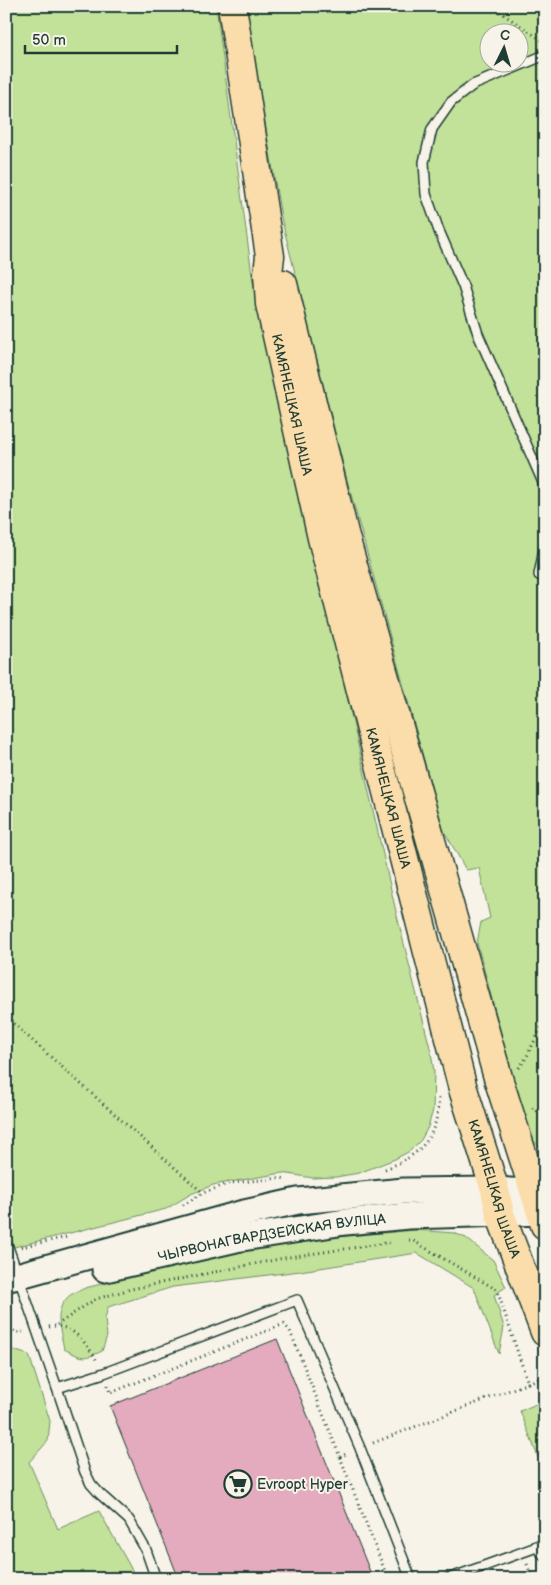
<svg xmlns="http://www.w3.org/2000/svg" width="551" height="1585" font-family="'Balsamiq Sans',sans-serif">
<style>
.green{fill:#c2e199;stroke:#708f66;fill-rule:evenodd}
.building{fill:#e4abbe;stroke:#1f3d34}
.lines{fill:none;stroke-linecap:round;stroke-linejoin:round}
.lane-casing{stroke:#1f3d34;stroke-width:12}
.secondary-casing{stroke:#1f3d34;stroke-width:29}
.primary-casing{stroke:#1f3d34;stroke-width:31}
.path{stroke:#1f3d34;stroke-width:3;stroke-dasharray:1 4;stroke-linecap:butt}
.lane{stroke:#f7f3e8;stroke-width:9}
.secondary{stroke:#f7f3e8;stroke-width:25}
.primary{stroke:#faddab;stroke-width:28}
.labels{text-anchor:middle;stroke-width:4;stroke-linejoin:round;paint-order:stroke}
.street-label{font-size:14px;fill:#1f3d34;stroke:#f7f3e8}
.poi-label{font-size:14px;fill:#1f3d34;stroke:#f7f3e8;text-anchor:start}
</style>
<rect width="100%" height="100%" fill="#f7f3e8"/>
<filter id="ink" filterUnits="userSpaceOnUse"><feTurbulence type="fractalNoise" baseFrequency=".02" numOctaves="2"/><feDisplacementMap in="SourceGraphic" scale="10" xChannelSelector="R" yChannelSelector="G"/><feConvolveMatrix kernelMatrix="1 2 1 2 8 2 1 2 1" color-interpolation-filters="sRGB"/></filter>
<g filter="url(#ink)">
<g class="green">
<path d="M6,6H216L253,282L397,916L431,1052L434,1072L433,1110L428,1127L421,1140L410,1151L395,1159L359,1173L336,1177L313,1178L282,1173L213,1185L191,1194L166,1209L6,1249Z"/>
<path d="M245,6H545V1152L527,1135L513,1100L519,1094L514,1082L477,943L481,922L490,918L479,868L466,870L443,829L347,480L281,217ZM488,32H518V62H488Z"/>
<path d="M416,1230L454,1233L466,1238L493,1260L506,1287L494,1295L504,1327L499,1354L474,1288L417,1253L300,1271L173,1287L108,1307L105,1319L107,1336L102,1351C84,1360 82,1358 64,1349C61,1332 53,1312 67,1298C71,1293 80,1291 85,1288L269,1243Z"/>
<path d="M6,1333L13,1350L29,1355L50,1421L48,1441L29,1462L58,1529L99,1511L137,1579H6Z"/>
<path d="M543,1401L545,1406V1475L520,1411Z"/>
</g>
<path class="building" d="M277,1339L373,1579H179L110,1406Z"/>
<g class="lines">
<g class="lane-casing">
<g id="lane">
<path d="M545,55L473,85L451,102L432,129L424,162L426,194L439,231L463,286L478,334L545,487"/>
<path d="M539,575L545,545"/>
<path d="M6,1241L57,1388L104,1373L297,1300L360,1448L411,1579"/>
<path d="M57,1388L85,1472L91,1484L100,1494L129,1520L146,1550L156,1579"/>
<path d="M536,1546L545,1557"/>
<path d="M448,1579L545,1544"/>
</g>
</g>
<g class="secondary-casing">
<g id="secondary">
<path id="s1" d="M105,1269L236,1239L345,1222L408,1216L545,1212"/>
<path d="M6,1279L240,1214L298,1201L404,1191L495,1190L545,1193"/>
</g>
</g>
<g class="primary-casing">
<g id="primary">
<path id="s2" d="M232,6L270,256L268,273L270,304L322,538L463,1089L495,1190L500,1214L545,1332"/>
<path d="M283,284L345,537L499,1081L545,1225"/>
</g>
</g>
<g class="path">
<path d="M491,6L543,41"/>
<path d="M542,588L545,597"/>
<path d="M6,1017L203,1193"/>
<path d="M519,1068L526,1058L545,1020"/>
<path d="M532,1108L545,1115"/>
<path d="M385,1169C422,1155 438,1136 439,1096"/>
<path d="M183,1205L203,1193L230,1183L281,1178L286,1179"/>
<path d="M21,1247L67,1237"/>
<path d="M6,1324L16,1333L23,1332"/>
<path d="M57,1325L80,1309L96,1299L131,1289L289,1257L393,1242"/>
<path d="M49,1327C72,1322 87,1344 97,1361"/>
<path d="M528,1383L545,1376"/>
<path d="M108,1385L110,1393L284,1324L290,1331L340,1457L348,1453"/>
<path d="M373,1443L528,1383L497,1290L412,1240H409"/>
<path d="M340,1457L388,1579"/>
<path d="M527,1564L530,1572L540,1579"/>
</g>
<use href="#lane" class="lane"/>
<use href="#secondary" class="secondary"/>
<use href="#primary" class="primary"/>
</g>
</g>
<defs>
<g id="supermarket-ring" transform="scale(1.4375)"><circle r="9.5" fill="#f7f3e8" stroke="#1f3d34" stroke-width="1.5"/><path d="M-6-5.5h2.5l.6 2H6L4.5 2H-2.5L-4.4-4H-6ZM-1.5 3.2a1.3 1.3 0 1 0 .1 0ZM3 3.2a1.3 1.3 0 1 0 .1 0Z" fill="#1f3d34"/></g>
</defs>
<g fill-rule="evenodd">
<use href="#supermarket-ring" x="238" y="1484"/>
</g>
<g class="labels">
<g class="street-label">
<text dy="5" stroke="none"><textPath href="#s2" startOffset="404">КАМЯНЕЦКАЯ ШАША</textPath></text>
<text dy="5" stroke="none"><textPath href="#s2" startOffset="809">КАМЯНЕЦКАЯ ШАША</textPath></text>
<text dy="5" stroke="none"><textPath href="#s2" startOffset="1214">КАМЯНЕЦКАЯ ШАША</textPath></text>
<text dy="5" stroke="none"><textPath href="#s1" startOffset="170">ЧЫРВОНАГВАРДЗЕЙСКАЯ ВУЛІЦА</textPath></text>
</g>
<g class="poi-label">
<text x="257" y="1489">Evroopt Hyper</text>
</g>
</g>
<rect width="551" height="1585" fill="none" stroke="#f7f3e8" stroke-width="25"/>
<rect x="12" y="12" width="526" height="1560" fill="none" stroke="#1f3d34" stroke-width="2" filter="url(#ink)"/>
<g transform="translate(504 48) rotate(5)"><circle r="24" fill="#f7f3e8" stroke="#a1aaa0"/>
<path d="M0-4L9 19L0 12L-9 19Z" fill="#1f3d34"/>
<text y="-8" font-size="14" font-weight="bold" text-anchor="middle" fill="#1f3d34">С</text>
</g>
<path d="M25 45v8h152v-8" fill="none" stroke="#1f3d34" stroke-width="2.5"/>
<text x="32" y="45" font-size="15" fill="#1f3d34" stroke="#f7f3e8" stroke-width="4" paint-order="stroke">50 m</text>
</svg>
